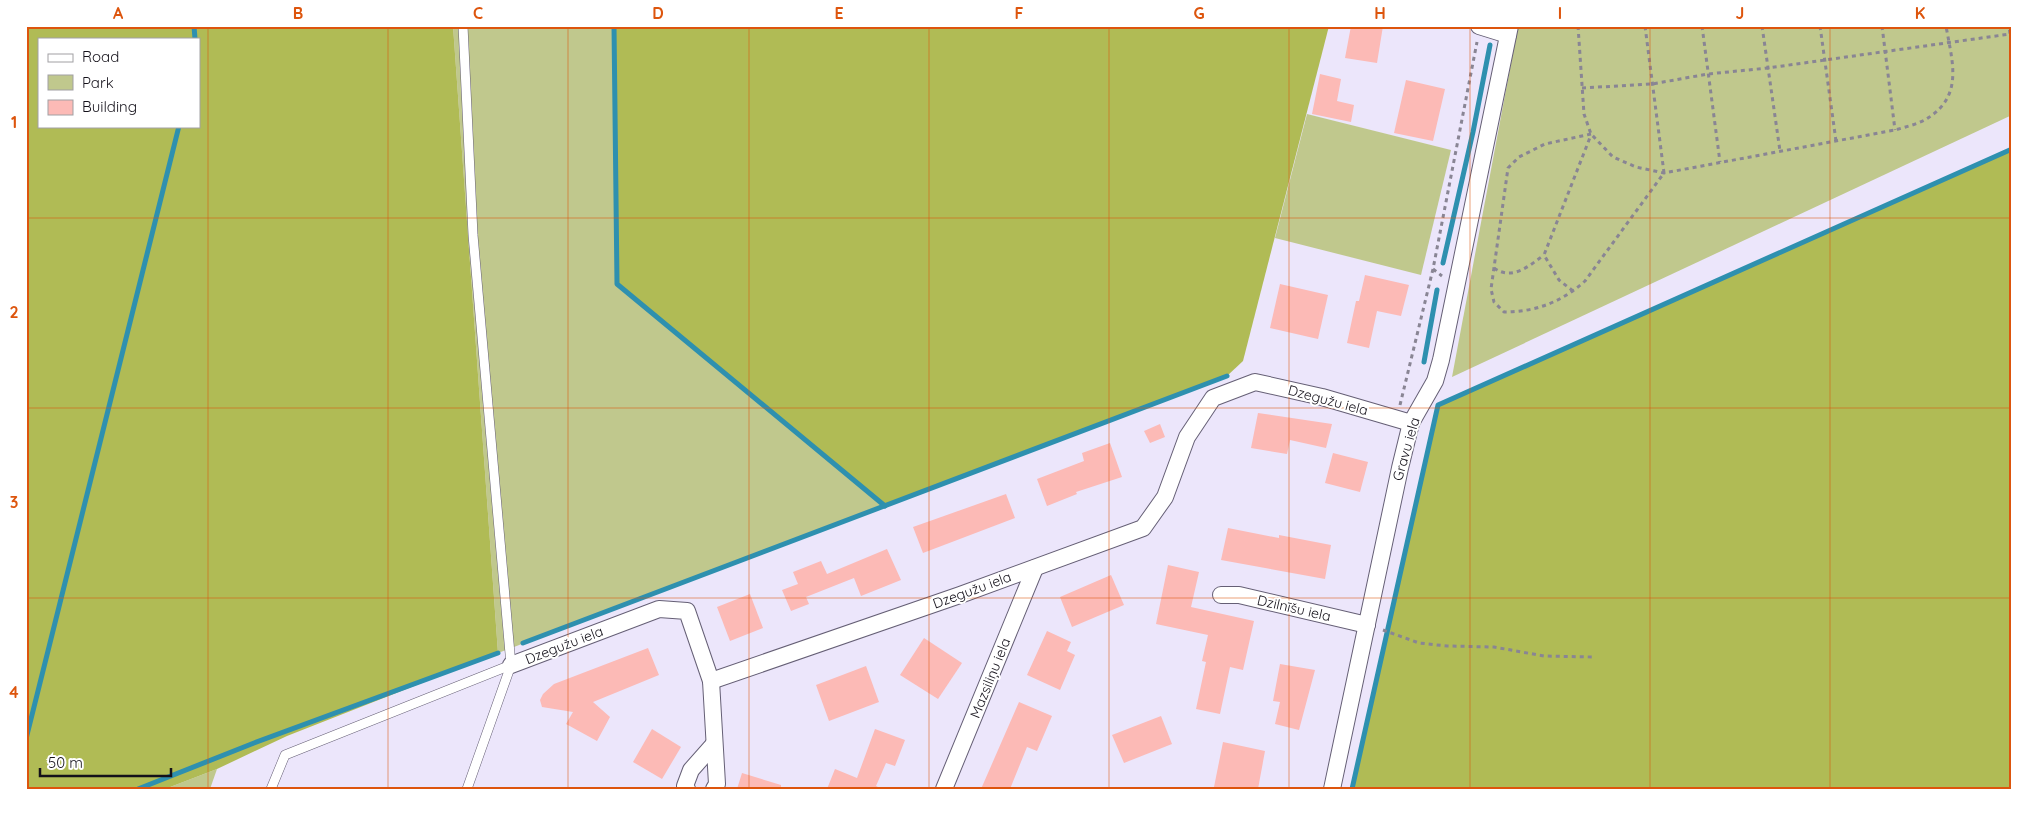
<svg xmlns="http://www.w3.org/2000/svg" width="2038" height="815" font-family="Quicksand,sans-serif">
<style>
.green{fill:#c0c88d}
.forest{fill:#b0bb55;fill-rule:evenodd}
.lines{fill:none;stroke-linecap:round;stroke-linejoin:round}
.stream{stroke:#2e90af;stroke-width:5}
.building{fill:#fcbab6}
.service-casing{stroke:#655f75;stroke-width:10}
.minor-casing{stroke:#655f75;stroke-width:18}
.path{stroke:#898594;stroke-width:3;stroke-dasharray:4 4;stroke-linecap:butt}
.service{stroke:#fff;stroke-width:9}
.minor{stroke:#fff;stroke-width:16}
.grid{fill:none;stroke:#dd550d;stroke-width:1;stroke-opacity:0.55}
.labels{text-anchor:middle;stroke-width:4;stroke-linejoin:round;paint-order:stroke}
.street-label{font-size:14px;fill:#14111a;stroke:#fff}
.neatline{fill:none;stroke:#dd550d;stroke-width:2}
.grid-label{font-size:16px;text-anchor:middle;font-weight:bold;fill:#dd550d}
</style>
<rect width="100%" height="100%" fill="#ece6fb"/>
<g class="green">
<path d="M453,26H614L617,284L885,506L498,653Z"/>
<path d="M1518,26H2012V115L1452,377Z"/>
<path d="M1307,114L1451,150L1421,275L1275,238Z"/>
<path d="M217,769L210,789H165Z"/>
</g>
<g class="forest">
<path d="M26,26H453L498,653L287,736L217,769L165,789H26ZM39,39H199V126H39Z"/>
<path d="M614,26H1329L1243,361L1227,376L885,506L617,284Z"/>
<path d="M2012,149V789H1352L1438,405Z"/>
</g>
<g class="lines">
<g class="stream">
<path d="M194,26L195,39"/>
<path d="M614,26L617,284L885,506"/>
<path d="M1443,263L1473,132L1490,45"/>
<path d="M1424,362L1437,290"/>
<path d="M523,643L1227,376"/>
<path d="M26,739L179,126"/>
<path d="M138,789L254,743L498,653"/>
<path d="M1352,789L1438,405L2012,149"/>
</g>
</g>
<g class="building">
<path d="M1351,26H1383L1377,63L1345,58Z"/>
<path d="M1320,74L1341,79L1337,101L1354,105L1351,122L1312,114Z"/>
<path d="M1406,80L1445,89L1433,141L1394,133Z"/>
<path d="M1365,275L1409,285L1401,316L1377,311L1369,348L1347,343L1356,301H1359Z"/>
<path d="M1280,284L1328,295L1318,339L1270,328Z"/>
<path d="M1258,413L1332,424L1326,448L1290,440L1287,454L1251,448Z"/>
<path d="M1160,424L1165,437L1150,443L1144,431Z"/>
<path d="M1110,443L1122,477L1076,492L1077,494L1047,506L1037,479L1084,461L1082,453Z"/>
<path d="M1333,453L1368,462L1360,492L1325,483Z"/>
<path d="M1006,494L1015,518L923,553L913,527Z"/>
<path d="M1228,528L1279,538V535L1331,545L1325,579L1221,560Z"/>
<path d="M887,549L901,580L861,596L854,578L806,597L809,604L791,611L782,590L798,584L793,572L821,561L827,574Z"/>
<path d="M1168,565L1199,572L1191,607L1254,621L1243,670L1230,667L1220,714L1196,709L1206,662L1202,661L1208,635L1156,624Z"/>
<path d="M1111,575L1124,605L1072,627L1060,597Z"/>
<path d="M750,594L763,628L730,641L717,607Z"/>
<path d="M1047,631L1071,642L1067,651L1075,655L1060,690L1027,675Z"/>
<path d="M924,638L962,663L938,699L900,675Z"/>
<path d="M648,648L659,675L593,702L610,717L597,741L566,724L573,712L542,707L540,700L543,694L554,684Z"/>
<path d="M1280,664L1315,670L1299,730L1275,724L1280,702L1273,701Z"/>
<path d="M866,666L879,702L829,721L816,685Z"/>
<path d="M1019,702L1052,716L1037,751L1027,747L1010,789H981Z"/>
<path d="M1161,716L1172,744L1124,763L1112,735Z"/>
<path d="M652,729L681,747L662,779L633,762Z"/>
<path d="M875,729L905,740L895,766L886,763L876,786L882,789H827L835,769L857,778Z"/>
<path d="M1223,742L1265,751L1258,789H1224L1214,787Z"/>
<path d="M742,773L781,785V789H737Z"/>
</g>
<g class="lines">
<g class="service-casing">
<g id="service">
<path d="M463,26L473,235L511,665L467,789"/>
<path d="M271,789L285,755L511,665"/>
</g>
</g>
<g class="minor-casing">
<g id="minor">
<path d="M1479,26L1508,35"/>
<path d="M1221,595H1239L1367,625"/>
<path d="M511,665L659,609L687,611L711,681L717,784L714,789"/>
<path d="M711,681L960,595L1143,528L1165,497L1187,437L1213,398L1255,382L1322,397L1411,423"/>
<path d="M687,789L685,786L691,770L714,744"/>
<path d="M944,789L1035,568"/>
<path d="M1332,789L1400,468L1411,423L1435,381L1441,360L1510,26"/>
</g>
</g>
<g class="path">
<path d="M1578,26L1584,114L1591,134L1613,157L1636,167L1664,173L1895,130C1905,127 1919,124 1928,118C1964,95 1952,61 1946,26"/>
<path d="M1702,26L1720,162"/>
<path d="M1762,26L1780,151"/>
<path d="M1820,26L1836,141"/>
<path d="M1882,26L1895,130"/>
<path d="M1582,88L1652,84L1708,74L1768,68L2010,34L2009,26"/>
<path d="M1591,134L1545,144L1519,157L1508,168L1491,289L1494,302L1504,312C1535,312 1562,302 1585,281L1664,173L1645,26"/>
<path d="M1494,268C1512,281 1529,266 1544,255"/>
<path d="M1433,269L1442,276"/>
<path d="M1573,291L1559,280L1544,255L1591,135"/>
<path d="M1400,405L1433,269L1477,42"/>
<path d="M1383,630L1419,643L1447,646L1494,647L1544,656L1594,657"/>
</g>
<use href="#service" class="service"/>
<use href="#minor" class="minor"/>
</g>
<path class="grid" d="M208,26V789M388,26V789M568,26V789M749,26V789M929,26V789M1109,26V789M1289,26V789M1470,26V789M1650,26V789M1830,26V789M26,218H2012M26,408H2012M26,598H2012"/>
<g class="labels">
<g class="street-label">
<text transform="translate(1328 400) rotate(15)" y="5">Dzegužu iela</text>
<text transform="translate(1406 449) rotate(-74)" y="5">Gravu iela</text>
<text transform="translate(972 590) rotate(-20)" y="5">Dzegužu iela</text>
<text transform="translate(1294 608) rotate(13)" y="5">Dzilnīšu iela</text>
<text transform="translate(564 645) rotate(-21)" y="5">Dzegužu iela</text>
<text transform="translate(990 678) rotate(-68)" y="5">Mazsiliņu iela</text>
</g>
</g>
<rect width="2038" height="815" fill="none" stroke="#ffffff" stroke-width="55"/>
<rect x="38" y="38" width="162" height="90" fill="#ffffff" stroke="#a1a0a3"/>
<rect x="48" y="54" width="25" height="8" fill="#ffffff" stroke="#a1a0a3"/>
<text x="82" y="62" font-size="15" fill="#14111a">Road</text>
<rect x="48" y="75" width="25" height="15" fill="#c0c88d" stroke="#a1a0a3"/>
<text x="82" y="88" font-size="15" fill="#14111a">Park</text>
<rect x="48" y="100" width="25" height="15" fill="#fcbab6" stroke="#a1a0a3"/>
<text x="82" y="112" font-size="15" fill="#14111a">Building</text>
<path d="M40 768v8h131v-8" fill="none" stroke="#14111a" stroke-width="2.5"/>
<text x="48" y="768" font-size="15" fill="#14111a" stroke="#ffffff" stroke-width="4" paint-order="stroke">50 m</text>
<rect x="28" y="28" width="1982" height="760" class="neatline"/>
<g class="grid-label">
<text x="118" y="19">A</text>
<text x="298" y="19">B</text>
<text x="478" y="19">C</text>
<text x="658" y="19">D</text>
<text x="839" y="19">E</text>
<text x="1019" y="19">F</text>
<text x="1199" y="19">G</text>
<text x="1380" y="19">H</text>
<text x="1560" y="19">I</text>
<text x="1740" y="19">J</text>
<text x="1920" y="19">K</text>
<text x="14" y="128">1</text>
<text x="14" y="318">2</text>
<text x="14" y="508">3</text>
<text x="14" y="698">4</text>
</g>
</svg>
